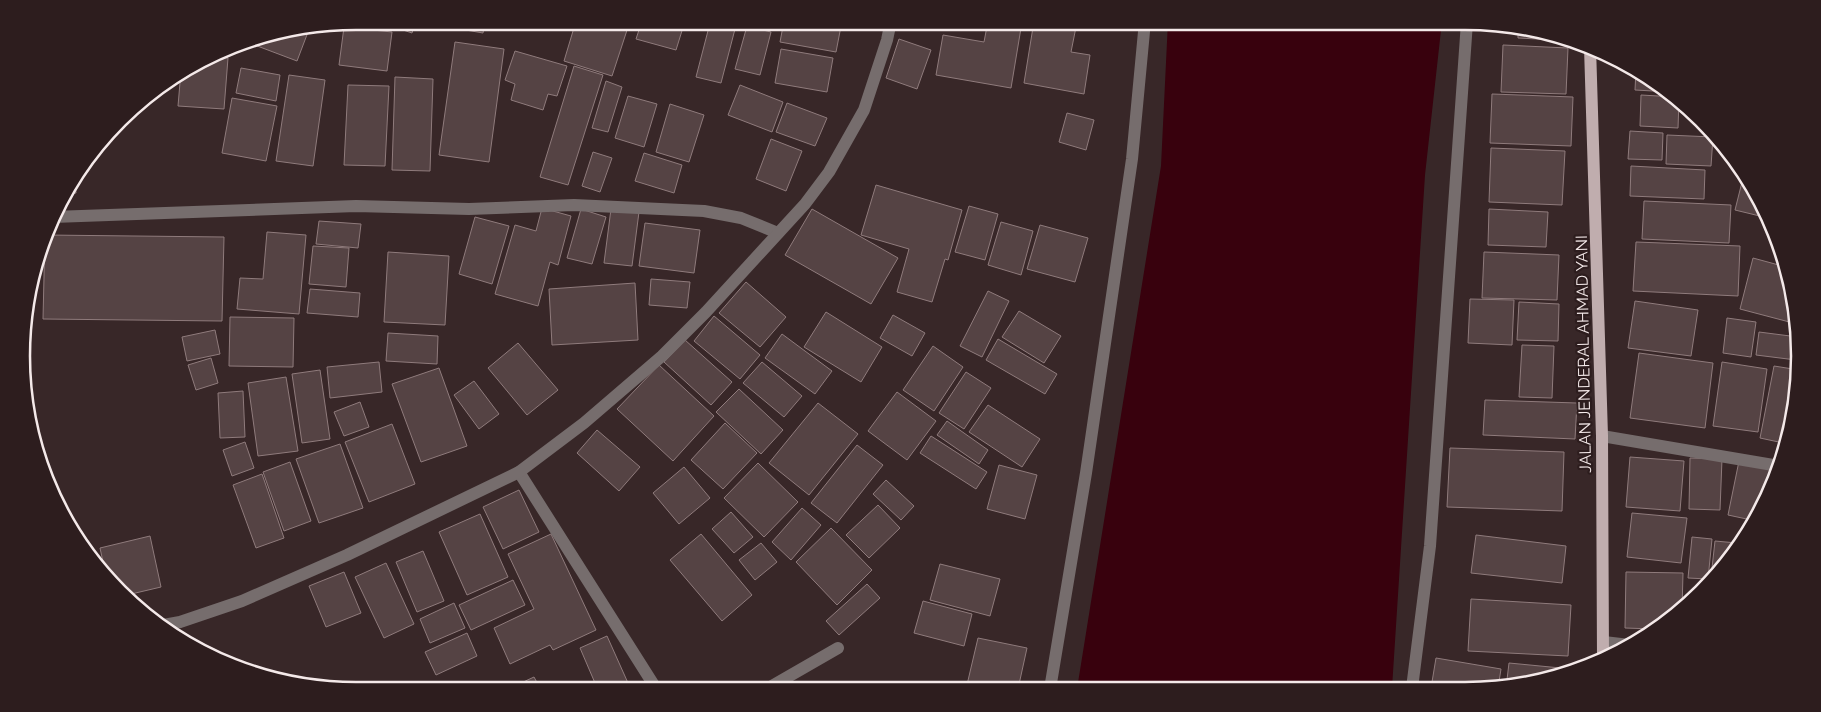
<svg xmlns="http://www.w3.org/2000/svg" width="1821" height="712" font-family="Raleway,sans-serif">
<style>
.water{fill:#38010d}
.building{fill:#554344;stroke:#8f7b7c}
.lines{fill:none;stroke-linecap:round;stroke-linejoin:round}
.minor{stroke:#766d6d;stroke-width:12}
.major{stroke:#c0adae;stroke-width:12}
.labels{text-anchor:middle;stroke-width:4.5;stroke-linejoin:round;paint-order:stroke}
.street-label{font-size:16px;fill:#f4e9e9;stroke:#2d1d1e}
.rim{fill:none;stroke:#f4e9e9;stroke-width:2.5}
</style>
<rect width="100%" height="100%" fill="#382728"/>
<path class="water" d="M1168,21H1442L1425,175L1392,688L1077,689L1161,166Z"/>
<g class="building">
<path d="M376,21H416L412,33Z"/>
<path d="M438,21H485L483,33L437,25Z"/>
<path d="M494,21H534L531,30Z"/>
<path d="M576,21H630L612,76L564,61Z"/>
<path d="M642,21H685L676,50L636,39Z"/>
<path d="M784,21H842L836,52L780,42Z"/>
<path d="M988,21L1022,22L1011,88L936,75L943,35L984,42Z"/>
<path d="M1034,21H1045L1076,27L1071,52L1090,55L1084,94L1024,83Z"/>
<path d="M710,23L735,29L721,83L696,77Z"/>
<path d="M747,26L771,32L760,75L735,69Z"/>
<path d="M344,27L392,32L387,71L339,65Z"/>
<path d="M1518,28L1552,33L1556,34V40L1518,38Z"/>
<path d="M303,30L308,32L297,61L252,44L254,38Z"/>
<path d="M899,39L931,50L917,89L886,78Z"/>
<path d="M455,42L504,49L489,162L439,155Z"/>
<path d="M1503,45L1568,48L1566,94L1501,92Z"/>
<path d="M781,49L833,58L827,92L775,83Z"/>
<path d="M515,51L567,66L557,96L548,94L543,110L511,100L515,84L505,80Z"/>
<path d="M210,56L228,58L224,109L178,106L181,71L189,66Z"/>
<path d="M574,66L603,75L568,185L540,177Z"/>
<path d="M241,68L280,75L276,101L236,93Z"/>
<path d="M1636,70L1669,91L1671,92L1635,90Z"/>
<path d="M289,75L325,80L313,166L276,161Z"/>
<path d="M395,77L433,79L430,171L392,170Z"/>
<path d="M606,81L622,87L608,132L592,128Z"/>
<path d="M348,85L389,86L385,166L344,165Z"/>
<path d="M740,85L783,102L772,132L728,115Z"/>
<path d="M1492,94L1573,97L1571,146L1490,143Z"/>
<path d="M1641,95L1676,97L1679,100L1678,128L1640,126Z"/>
<path d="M628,96L657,104L644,147L615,138Z"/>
<path d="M232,98L277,106L266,161L222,153Z"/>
<path d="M787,103L827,118L815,146L776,132Z"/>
<path d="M670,104L704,115L689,162L656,152Z"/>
<path d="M1067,113L1094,120L1086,150L1059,142Z"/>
<path d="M1630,131L1663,133L1662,160L1628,159Z"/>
<path d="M1667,135L1713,137L1711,166L1666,164Z"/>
<path d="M771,139L802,151L786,191L756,179Z"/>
<path d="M1491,148L1565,151L1562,205L1489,202Z"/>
<path d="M593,152L612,158L600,192L582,186Z"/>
<path d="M644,153L682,165L674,193L635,181Z"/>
<path d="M1631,166L1705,170L1704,199L1630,196Z"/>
<path d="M1744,174L1755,189L1768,218L1735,210Z"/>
<path d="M75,177L76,193L64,194L66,189Z"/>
<path d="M876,185L962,210L948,260L945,259L932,302L897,292L909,249L861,235Z"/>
<path d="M1644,201L1731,205L1729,243L1642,239Z"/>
<path d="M969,206L998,214L985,260L955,252Z"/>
<path d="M542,208L571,216L558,265L550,262L538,306L495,294L515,225L536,231Z"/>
<path d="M581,209L606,217L592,264L567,258Z"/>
<path d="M611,209L639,212L632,266L604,263Z"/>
<path d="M812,209L898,258L871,304L785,255Z"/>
<path d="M1489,209L1548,212L1546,247L1488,245Z"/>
<path d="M475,217L509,226L492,284L459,274Z"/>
<path d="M319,221L361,224L358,248L316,244Z"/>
<path d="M1001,222L1033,231L1021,275L988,265Z"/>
<path d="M645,223L700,230L694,273L639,266Z"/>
<path d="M1040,225L1088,238L1075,282L1027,269Z"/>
<path d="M267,232L306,235L299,314L237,309L240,278L263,279Z"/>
<path d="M45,235L224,237L222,321L43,319Z"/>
<path d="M1636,242L1740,246L1738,296L1633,291Z"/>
<path d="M313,246L349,248L346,287L309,284Z"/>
<path d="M388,252L449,256L445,325L384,322Z"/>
<path d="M1484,252L1559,255L1557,300L1482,298Z"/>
<path d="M1753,258L1786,267L1797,313V324L1740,309Z"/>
<path d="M651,279L690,282L687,308L649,305Z"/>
<path d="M746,282L786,317L760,347L719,313Z"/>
<path d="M635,283L638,340L552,345L549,289Z"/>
<path d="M310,289L360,293L358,317L307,313Z"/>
<path d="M988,291L1009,301L982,357L960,346Z"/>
<path d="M1470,299L1514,300L1512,345L1468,343Z"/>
<path d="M1635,301L1698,310L1691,356L1628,348Z"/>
<path d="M1519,302L1559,304L1558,341L1517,340Z"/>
<path d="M1019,311L1061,336L1044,363L1002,337Z"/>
<path d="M826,312L882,347L861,382L804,347Z"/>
<path d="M893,315L925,333L912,356L880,338Z"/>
<path d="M714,316L760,355L740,379L694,341Z"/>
<path d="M230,317L294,318L293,367L229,366Z"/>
<path d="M1727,318L1756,322L1751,357L1723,353Z"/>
<path d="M215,330L220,354L187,361L182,337Z"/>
<path d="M1759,332L1798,337L1796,360L1756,355Z"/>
<path d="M388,333L438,336L437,364L386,361Z"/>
<path d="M782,334L832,371L815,394L765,358Z"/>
<path d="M998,339L1057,374L1045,394L986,360Z"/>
<path d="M685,340L732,382L711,405L664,362Z"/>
<path d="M518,343L558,390L527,415L488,368Z"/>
<path d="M1522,345L1554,346L1552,398L1519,397Z"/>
<path d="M933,346L963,367L934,411L903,390Z"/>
<path d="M1639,353L1713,363L1705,428L1630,418Z"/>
<path d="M211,358L218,383L196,390L188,365Z"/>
<path d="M379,362L382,392L330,398L327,367Z"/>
<path d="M762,362L802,396L784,417L743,383Z"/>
<path d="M1722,362L1767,369L1758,432L1713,426Z"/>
<path d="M659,365L714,416L673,461L617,409Z"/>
<path d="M1774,366L1799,370V378L1788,444L1760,438Z"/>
<path d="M439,368L467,446L421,462L392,384Z"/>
<path d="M320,370L330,439L302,443L292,374Z"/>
<path d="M966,372L991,388L964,429L939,413Z"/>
<path d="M286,377L298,451L258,456L248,383Z"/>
<path d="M474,381L499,414L479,429L454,395Z"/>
<path d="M739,389L783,430L761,454L716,412Z"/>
<path d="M243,391L245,437L220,438L218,393Z"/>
<path d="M897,392L936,421L907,460L868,431Z"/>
<path d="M1485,400L1577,403L1575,439L1483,435Z"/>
<path d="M360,402L369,427L344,436L334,412Z"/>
<path d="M818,403L858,434L809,495L769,463Z"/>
<path d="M988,405L1040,439L1022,467L969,432Z"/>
<path d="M947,421L988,450L979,464L937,435Z"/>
<path d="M725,423L757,453L723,489L691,460Z"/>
<path d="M392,424L415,484L369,502L345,442Z"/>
<path d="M597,430L640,467L619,491L577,453Z"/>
<path d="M931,436L987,472L976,489L920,453Z"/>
<path d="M245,442L254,468L232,476L223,450Z"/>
<path d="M340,444L363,508L319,523L296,459Z"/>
<path d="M857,445L883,465L837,523L811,503Z"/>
<path d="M1450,448L1564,452L1562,511L1447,507Z"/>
<path d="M1630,457L1684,461L1680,511L1626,507Z"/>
<path d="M1690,458L1722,459L1720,510L1689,509Z"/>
<path d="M1739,461L1778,468L1756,521L1728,515Z"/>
<path d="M290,462L311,521L284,531L263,472Z"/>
<path d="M758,463L798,502L764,537L724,498Z"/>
<path d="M41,465H45V478Z"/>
<path d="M999,465L1037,475L1025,519L987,509Z"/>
<path d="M684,467L710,498L679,524L653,493Z"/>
<path d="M262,474L284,538L256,548L233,485Z"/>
<path d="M886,480L914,506L901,520L873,494Z"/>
<path d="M519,490L539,532L503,549L483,507Z"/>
<path d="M878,505L900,528L869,558L846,535Z"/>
<path d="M802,508L821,525L791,560L772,542Z"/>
<path d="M731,512L753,537L734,553L712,529Z"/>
<path d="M1632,513L1687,518L1681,563L1627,557Z"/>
<path d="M480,514L508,577L467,595L439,532Z"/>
<path d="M1744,525L1752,527L1741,540Z"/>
<path d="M831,528L872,570L837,605L796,562Z"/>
<path d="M551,534L596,630L553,650L550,645L510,664L494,628L534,609L508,554Z"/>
<path d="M701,534L752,595L722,621L670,560Z"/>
<path d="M1476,535L1566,546L1562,583L1471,573Z"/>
<path d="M150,536L161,587L127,595L105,571L100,548Z"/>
<path d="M1692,537L1712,539L1708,579L1688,578Z"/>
<path d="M1715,541L1737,543V545L1711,577Z"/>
<path d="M761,543L777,562L755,580L739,560Z"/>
<path d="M423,551L444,601L417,612L396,562Z"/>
<path d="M386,563L414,624L384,638L355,577Z"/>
<path d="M940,564L1000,579L990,616L930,600Z"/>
<path d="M344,572L361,613L326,627L309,586Z"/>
<path d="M1626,572L1683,573L1682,610L1654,629L1625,628Z"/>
<path d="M513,580L525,605L471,630L459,605Z"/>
<path d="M867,584L880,598L839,635L826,621Z"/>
<path d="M1471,599L1571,605L1568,656L1468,651Z"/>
<path d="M923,601L972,614L964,646L914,633Z"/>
<path d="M454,603L465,628L430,643L420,619Z"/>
<path d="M467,633L477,656L436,675L425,652Z"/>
<path d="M607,636L628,683L612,690H598L580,648Z"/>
<path d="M978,638L1027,648L1018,689H966Z"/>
<path d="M1436,658L1501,669L1498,688H1431Z"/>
<path d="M1509,663L1571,669L1506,688Z"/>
<path d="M534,677L541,690H506Z"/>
<path d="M588,683L591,690H571Z"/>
</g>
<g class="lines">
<g class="minor">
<path d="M53,217L356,206L469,209L574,205L704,211L741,218L778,233"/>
<path d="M1602,436L1779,466"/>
<path d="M519,472L657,690"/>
<path d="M158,626L180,622L242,601L347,555L519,472L584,423L662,356L706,312L805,204L829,172L864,110L887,40L891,21"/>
<path d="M1604,642L1629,645"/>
<path d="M1412,688L1430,546L1467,22"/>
<path d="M1050,689L1086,473L1132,159L1145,21"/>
<path d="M765,690L838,648"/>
</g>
<path class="major" d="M1590,47L1602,436L1603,659"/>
</g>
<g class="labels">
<g class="street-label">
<text transform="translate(1583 354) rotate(-91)" y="6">JALAN JENDERAL AHMAD YANI</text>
</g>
</g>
<path d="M0 0H1821V712H0ZM356 30H1465A326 326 0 0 1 1791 356V356A326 326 0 0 1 1465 682H356A326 326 0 0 1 30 356V356A326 326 0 0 1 356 30Z" fill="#2d1d1e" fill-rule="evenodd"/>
<path class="rim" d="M356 30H1465A326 326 0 0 1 1791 356V356A326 326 0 0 1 1465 682H356A326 326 0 0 1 30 356V356A326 326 0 0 1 356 30Z"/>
</svg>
